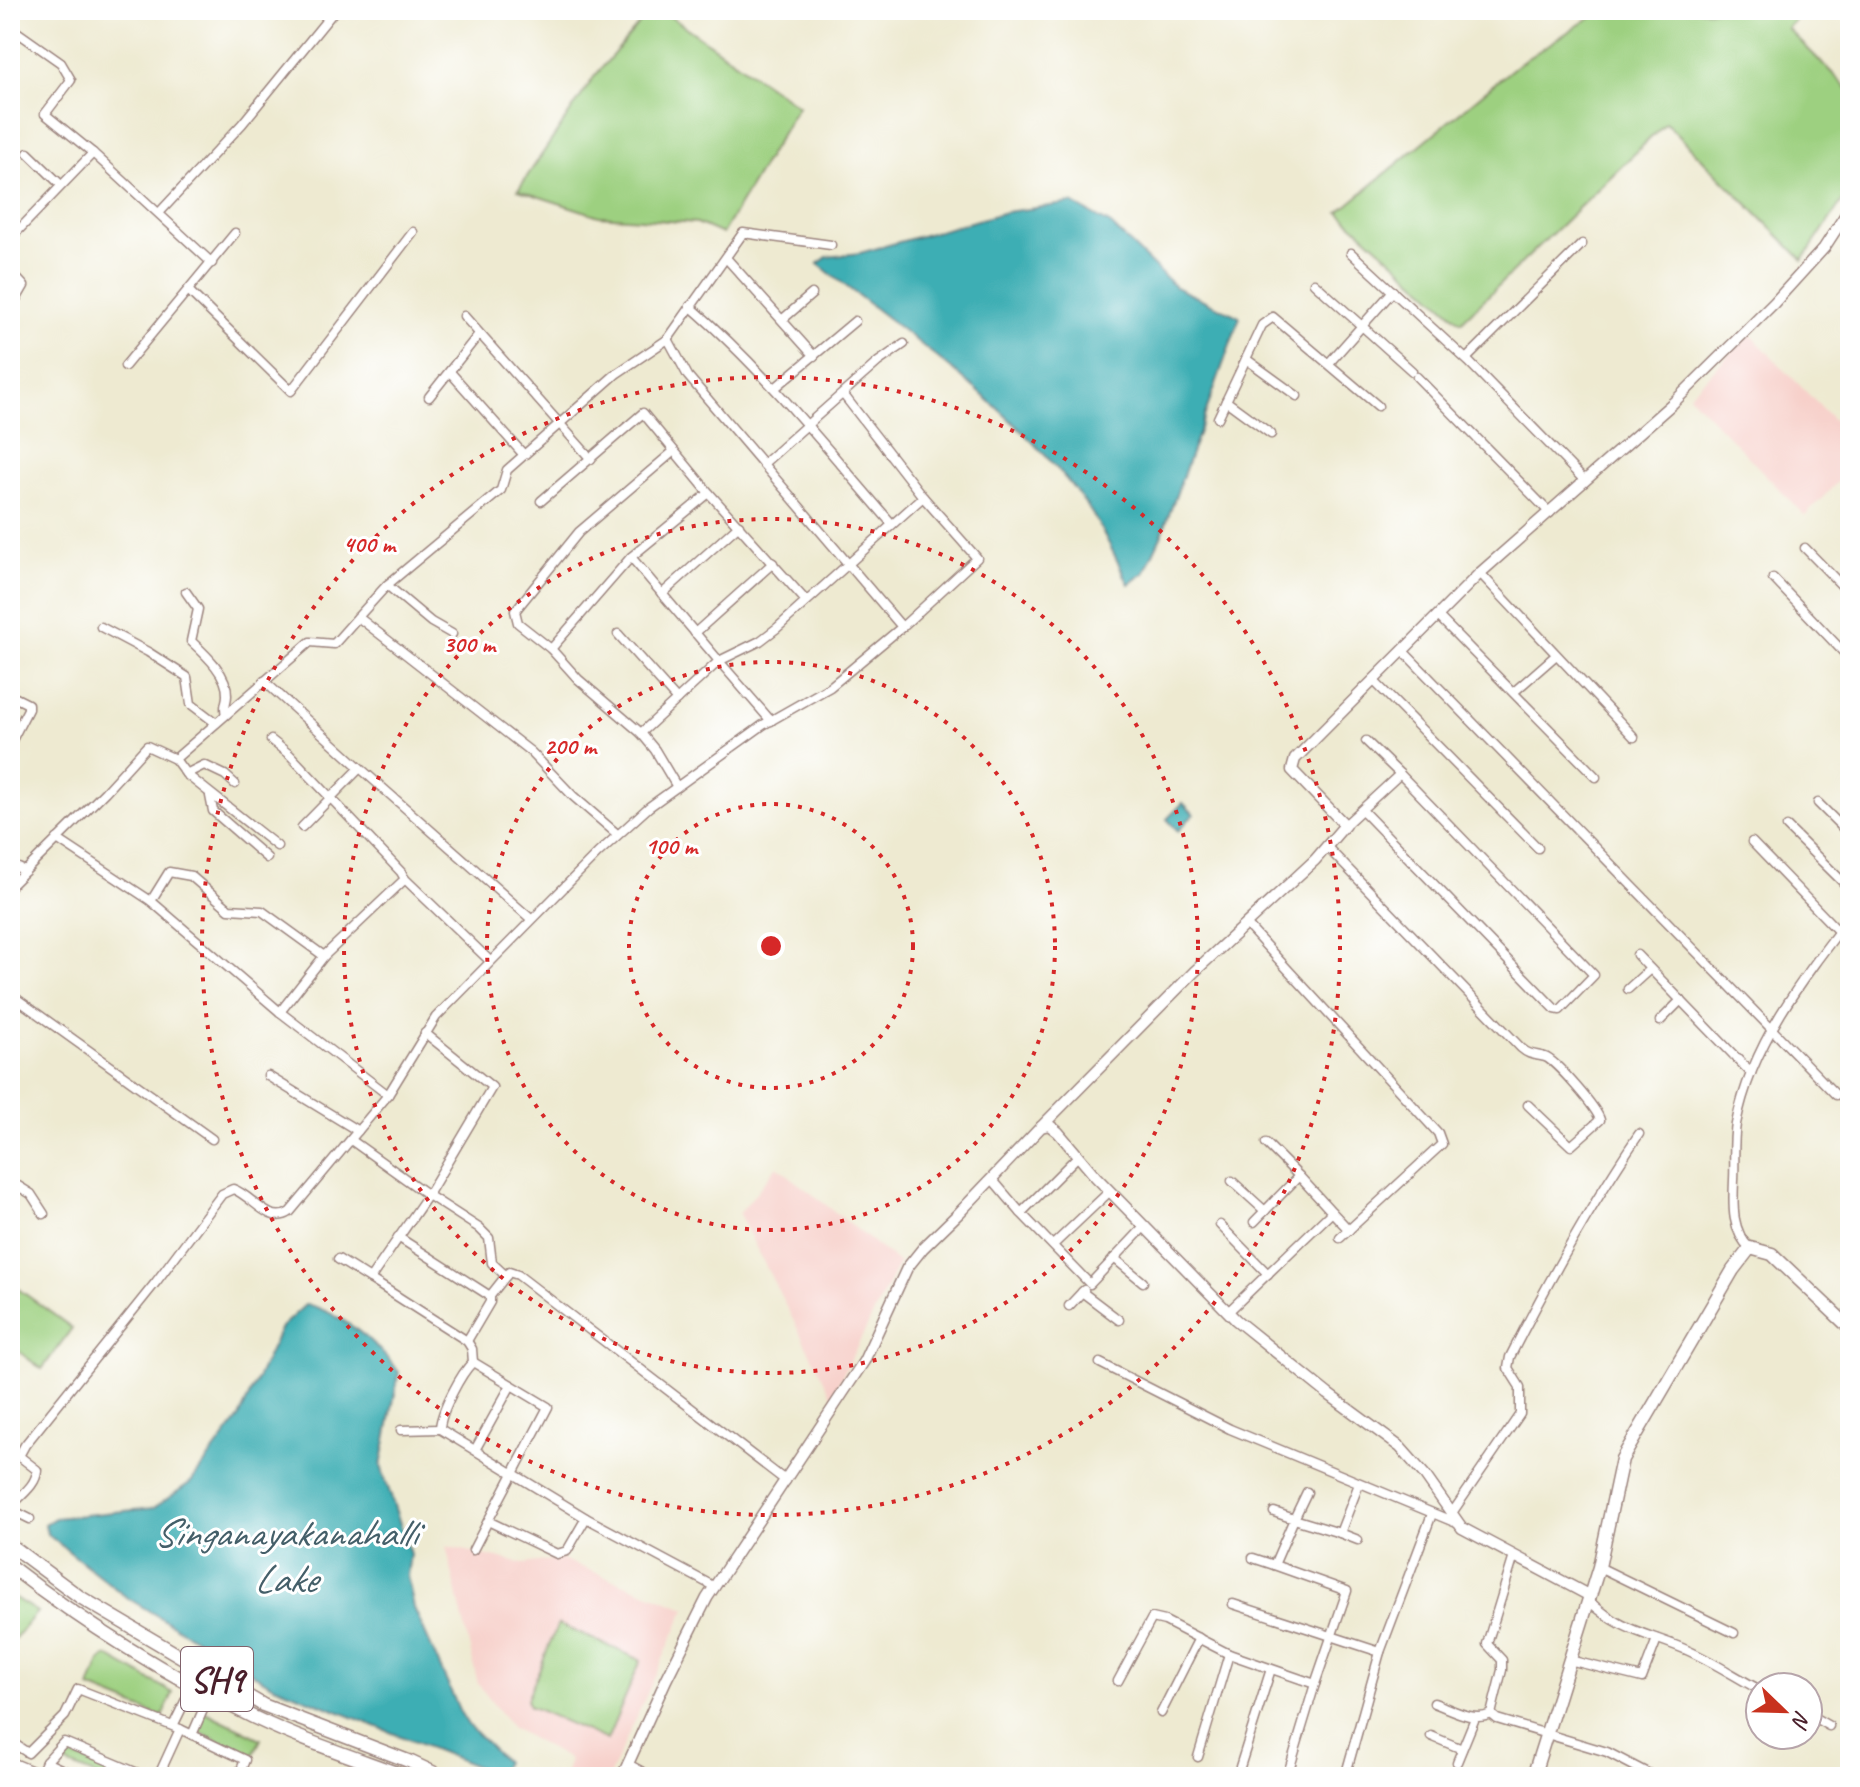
<svg xmlns="http://www.w3.org/2000/svg" width="1860" height="1787" font-family="Caveat,sans-serif">
<style>
.built{fill:#f7d0ca}
.green{fill:#9dd080;stroke:#747856;stroke-width:2}
.water{fill:#3daeb4;stroke:#446670;stroke-width:2}
.lines{fill:none;stroke-linecap:round;stroke-linejoin:round}
.stream{stroke:#3daeb4;stroke-width:3}
.minor-casing{stroke:#9c847e;stroke-width:11}
.tertiary-casing{stroke:#9c847e;stroke-width:13}
.secondary-casing{stroke:#9c847e;stroke-width:15}
.primary-casing{stroke:#9c847e;stroke-width:15}
.minor{stroke:#fff;stroke-width:8}
.tertiary{stroke:#fff;stroke-width:10}
.secondary{stroke:#fff;stroke-width:12}
.primary{stroke:#fff;stroke-width:12}
.ring{fill:none;stroke:#d62828;stroke-width:4;stroke-dasharray:4 8}
.labels{text-anchor:middle;stroke-width:6;stroke-linejoin:round;paint-order:stroke}
.shield{fill:#fff;stroke:#80626b;stroke-width:2}
.shield-label{font-size:36px;font-weight:bold;fill:#4a1f2b}
.water-label{font-size:40px;font-style:italic;fill:#445f69;stroke:#fff}
.centre{fill:#d62828;stroke:#fff;stroke-width:4}
.ring-label{font-size:24px;text-anchor:middle;font-weight:bold;fill:#d62828;stroke:#fff;stroke-width:6;stroke-linejoin:round;paint-order:stroke}
</style>
<rect width="100%" height="100%" fill="#fff"/>
<filter id="ink" filterUnits="userSpaceOnUse"><feTurbulence type="fractalNoise" baseFrequency=".0125" numOctaves="2"/><feDisplacementMap in="SourceGraphic" scale="16" xChannelSelector="R" yChannelSelector="G"/><feConvolveMatrix kernelMatrix="1 2 1 2 8 2 1 2 1" color-interpolation-filters="sRGB"/></filter>
<filter id="wash" filterUnits="userSpaceOnUse"><feTurbulence type="fractalNoise" baseFrequency=".006" numOctaves="4" result="noise"/><feDisplacementMap in="SourceGraphic" scale="32" xChannelSelector="R" yChannelSelector="G"/><feGaussianBlur stdDeviation="1.8" result="paint"/><feColorMatrix in="noise" values="0 0 0 0 0 0 0 0 0 0 0 0 0 0 0 0 0 1.4 0 .05"/><feComposite in="paint" operator="in"/></filter>
<g filter="url(#wash)">
<rect width="100%" height="100%" fill="#eeead1"/>
<g class="built">
<path d="M1750,334L1850,437V469L1805,516L1689,395Z"/>
<path d="M777,1166L899,1263L832,1396L739,1214Z"/>
<path d="M446,1546L523,1564L561,1559L686,1608L609,1777H564L570,1760L511,1727L478,1684Z"/>
</g>
<g class="green">
<path d="M651,10H661L798,106L722,234L697,223L599,216L518,190L594,77Z"/>
<path d="M1602,10H1805L1787,28L1850,91V189L1803,260L1666,123L1461,322L1339,212L1517,65Z"/>
<path d="M10,1283L72,1328L42,1369L10,1345Z"/>
<path d="M10,1595L37,1612L10,1644Z"/>
<path d="M558,1624L641,1660L607,1740L529,1706L527,1699Z"/>
<path d="M108,1656L173,1693L162,1717L90,1688L100,1661Z"/>
<path d="M203,1711L261,1739L252,1758L194,1729Z"/>
<path d="M66,1753L117,1774L116,1777H99L62,1762Z"/>
</g>
<g class="water">
<path d="M1072,203L1111,225L1175,287L1240,317L1162,534L1144,573L1129,584C1116,560 1105,532 1089,509C1022,413 909,337 818,264L827,257L860,253L1006,212Z"/>
<path d="M1183,803L1194,814L1178,831L1167,819Z"/>
<path d="M306,1304C343,1314 375,1342 399,1372L381,1466L410,1554L407,1576L414,1608L460,1712L468,1725L505,1762L498,1775L272,1685L126,1597L47,1534L45,1524L55,1518L154,1508L191,1482L239,1418L281,1327Z"/>
</g>
<g class="lines">
<path class="stream" d="M501,1769L513,1777"/>
</g>
</g>
<g filter="url(#ink)">
<g class="lines">
<g class="minor-casing">
<g id="minor">
<path d="M10,27L61,63L71,80L45,114L93,153"/>
<path d="M28,153L61,185"/>
<path d="M159,213L242,124L335,10"/>
<path d="M10,239L93,153L212,263"/>
<path d="M1351,253L1469,362L1585,481"/>
<path d="M727,259L814,356"/>
<path d="M10,271L24,286L10,310"/>
<path d="M1314,283L1412,371"/>
<path d="M189,291L291,391L413,232"/>
<path d="M690,306C765,371 827,449 892,524"/>
<path d="M464,316L591,459"/>
<path d="M783,319L812,294"/>
<path d="M1246,359L1297,396"/>
<path d="M1466,359L1582,244"/>
<path d="M1329,363L1393,291"/>
<path d="M125,366L235,233"/>
<path d="M450,372L524,455"/>
<path d="M1417,377L1550,513"/>
<path d="M775,388L855,321"/>
<path d="M843,394L923,497L977,558L902,627"/>
<path d="M429,397L479,334"/>
<path d="M1226,401L1271,434"/>
<path d="M1218,418L1262,325L1273,317L1378,406"/>
<path d="M763,464L878,362L904,344"/>
<path d="M541,501L643,413L709,493L806,601"/>
<path d="M1805,548L1850,594"/>
<path d="M1480,573L1634,737"/>
<path d="M1773,578L1850,659"/>
<path d="M387,585L431,622L452,634"/>
<path d="M186,592L198,609L191,641C204,653 228,674 227,695C227,703 223,705 226,714"/>
<path d="M662,594L739,525"/>
<path d="M1438,616L1596,777"/>
<path d="M358,617L387,585L501,490L507,470L616,374L668,339L743,233L831,245"/>
<path d="M101,627L148,652L187,677L191,704L216,723"/>
<path d="M695,633L773,563"/>
<path d="M618,634L677,700"/>
<path d="M551,649L631,557"/>
<path d="M1404,652L1836,1095"/>
<path d="M1373,680L1538,848"/>
<path d="M264,681L360,768"/>
<path d="M1515,691L1555,656"/>
<path d="M10,695L28,704V709L10,744"/>
<path d="M771,721L719,661L760,641L777,628L923,497"/>
<path d="M641,733L578,679L551,649L518,623L515,611L579,532L674,451"/>
<path d="M271,740L290,755L401,872L405,879L490,961"/>
<path d="M1366,741L1400,774"/>
<path d="M175,759L186,774L277,846"/>
<path d="M186,774L204,765L225,775L235,784"/>
<path d="M677,787L655,750L641,733L719,661L631,557L709,493"/>
<path d="M210,796L213,811L267,858"/>
<path d="M1818,803L1850,835"/>
<path d="M1345,825L1400,774L1594,975L1560,1010L1555,1009L1362,810"/>
<path d="M302,827L360,768L531,919"/>
<path d="M1787,827L1850,889"/>
<path d="M57,839L151,901"/>
<path d="M1752,842L1839,932"/>
<path d="M1327,847L1521,1048C1530,1056 1535,1054 1545,1057C1555,1060 1597,1108 1600,1120L1571,1146L1528,1105"/>
<path d="M10,864L25,871"/>
<path d="M10,886L105,792L147,746L175,759L310,642L334,644L358,617L531,752L573,796L617,834"/>
<path d="M1246,924L1438,1133L1442,1144L1340,1238"/>
<path d="M1637,955L1751,1073"/>
<path d="M1628,989L1650,969"/>
<path d="M10,994L212,1139"/>
<path d="M280,1012L324,956"/>
<path d="M1660,1021L1681,1000"/>
<path d="M425,1033L492,1087L428,1195L370,1279L467,1341L472,1349L473,1362C461,1373 440,1413 440,1429L586,1518L715,1587"/>
<path d="M268,1076L358,1131"/>
<path d="M388,1095L280,1012L151,901L169,872L191,876L229,909L262,911L324,956L405,879"/>
<path d="M351,1140L428,1195L479,1228L489,1238L492,1263L506,1276"/>
<path d="M1266,1143L1299,1176"/>
<path d="M992,1179L1021,1213L1078,1156"/>
<path d="M10,1181L31,1194L44,1214"/>
<path d="M1232,1181L1265,1211"/>
<path d="M1332,1212L1349,1230"/>
<path d="M1021,1213L1090,1284L1145,1226"/>
<path d="M1220,1225L1268,1274"/>
<path d="M398,1237L490,1296"/>
<path d="M1053,1245L1110,1191"/>
<path d="M1750,1248C1731,1231 1733,1204 1734,1180C1735,1162 1733,1142 1736,1124C1751,1045 1802,979 1850,917"/>
<path d="M1114,1258L1143,1282"/>
<path d="M338,1259L370,1279"/>
<path d="M1082,1292L1119,1320"/>
<path d="M1069,1306L1084,1290"/>
<path d="M1228,1312L1332,1212L1299,1176L1254,1222"/>
<path d="M467,1341L490,1302V1296L509,1272L518,1275L786,1481"/>
<path d="M473,1362L548,1407L488,1521L557,1554L567,1551L586,1518"/>
<path d="M1100,1363L1230,1429L1459,1524"/>
<path d="M401,1430L440,1429"/>
<path d="M475,1450L511,1385"/>
<path d="M1307,1492L1294,1519L1340,1533L1359,1484"/>
<path d="M10,1507C20,1496 37,1485 37,1470L19,1456L25,1445L156,1282L222,1194L233,1189C253,1196 269,1226 290,1212L388,1095L436,1017L598,853L649,807L763,725L830,687L902,627L688,376L668,339"/>
<path d="M10,1509L30,1519"/>
<path d="M1452,1513L1520,1414V1387L1508,1368L1510,1357C1549,1280 1590,1206 1639,1134"/>
<path d="M1340,1533L1358,1540"/>
<path d="M473,1550L488,1521"/>
<path d="M1514,1556L1487,1644L1502,1660V1670L1491,1714L1497,1719L1607,1752L1655,1777"/>
<path d="M1253,1558L1274,1565"/>
<path d="M1599,1567L1734,1633"/>
<path d="M1588,1600C1621,1631 1643,1632 1682,1648C1709,1659 1734,1676 1760,1690"/>
<path d="M1233,1604L1380,1652"/>
<path d="M1569,1660L1642,1678L1657,1639"/>
<path d="M1118,1681L1152,1618L1165,1621L1229,1654L1315,1684L1347,1591L1274,1565L1294,1519L1274,1512"/>
<path d="M1434,1703C1451,1709 1474,1723 1491,1714"/>
<path d="M1161,1713L1199,1638"/>
<path d="M1808,1714L1829,1726"/>
<path d="M173,1726L193,1685"/>
<path d="M192,1735L210,1694"/>
<path d="M1431,1736L1462,1749"/>
<path d="M10,1741L28,1753L65,1716L78,1689L180,1729L245,1760L238,1777"/>
<path d="M1198,1757L1229,1654"/>
<path d="M46,1762L64,1742L140,1774L138,1777"/>
<path d="M1457,1762L1475,1718"/>
<path d="M628,1764L652,1777"/>
<path d="M1239,1770L1271,1669"/>
<path d="M11,1777L16,1764L40,1774"/>
<path d="M39,1777L46,1762L78,1777"/>
<path d="M158,1777L180,1729"/>
<path d="M939,1777V1776"/>
<path d="M1287,1777L1315,1684"/>
<path d="M1345,1777L1380,1652L1432,1514"/>
</g>
</g>
<g class="tertiary-casing">
<g id="tertiary">
<path d="M1041,1127L1194,972L1315,860L1345,825L1292,770L1295,759L1480,573L1673,403L1774,303L1824,248L1850,208"/>
<path d="M622,1777L666,1680L707,1598L864,1361L907,1268L923,1248L959,1213L1041,1127L1049,1125L1058,1132L1096,1177L1236,1320L1328,1394L1400,1447L1424,1474L1462,1528L1590,1596"/>
</g>
</g>
<g class="secondary-casing">
<path id="secondary" d="M1533,1777L1599,1567L1622,1459L1733,1270L1750,1248L1772,1254L1850,1328"/>
</g>
<g class="primary-casing">
<g id="primary">
<path d="M10,1545L80,1597L263,1705L411,1762L443,1777"/>
<path d="M10,1566C85,1624 169,1676 253,1717C303,1741 356,1758 407,1777"/>
</g>
</g>
<use href="#minor" class="minor"/>
<use href="#tertiary" class="tertiary"/>
<use href="#secondary" class="secondary"/>
<use href="#primary" class="primary"/>
</g>
</g>
<g class="ring">
<circle cx="771" cy="946" r="142"/>
<circle cx="771" cy="946" r="284"/>
<circle cx="771" cy="946" r="427"/>
<circle cx="771" cy="946" r="569"/>
</g>
<g class="labels">
<rect class="shield" x="181" y="1647" width="72" height="64" rx="6"/>
<g class="shield-label">
<text x="217" y="1692">SH9</text>
</g>
<g class="water-label">
<text x="285" y="1546">Singanayakanahalli<tspan x="285" dy="46">Lake</tspan></text>
</g>
</g>
<circle cx="771" cy="946" r="12" class="centre"/>
<g class="ring-label">
<text x="369" y="552">400 m</text>
<text x="469" y="652">300 m</text>
<text x="570" y="754">200 m</text>
<text x="671" y="854">100 m</text>
</g>
<rect width="1860" height="1787" fill="none" stroke="#fff" stroke-width="40"/>
<g transform="translate(1784 1711) rotate(113)"><circle r="38" fill="#ffffff" stroke="#b7a5aa" stroke-width="2"/>
<path d="M0-6L14 30L0 20L-14 30Z" fill="#c8321e"/>
<text y="-12" font-size="22" font-weight="bold" text-anchor="middle" fill="#4a1f2b">N</text>
</g>
</svg>
